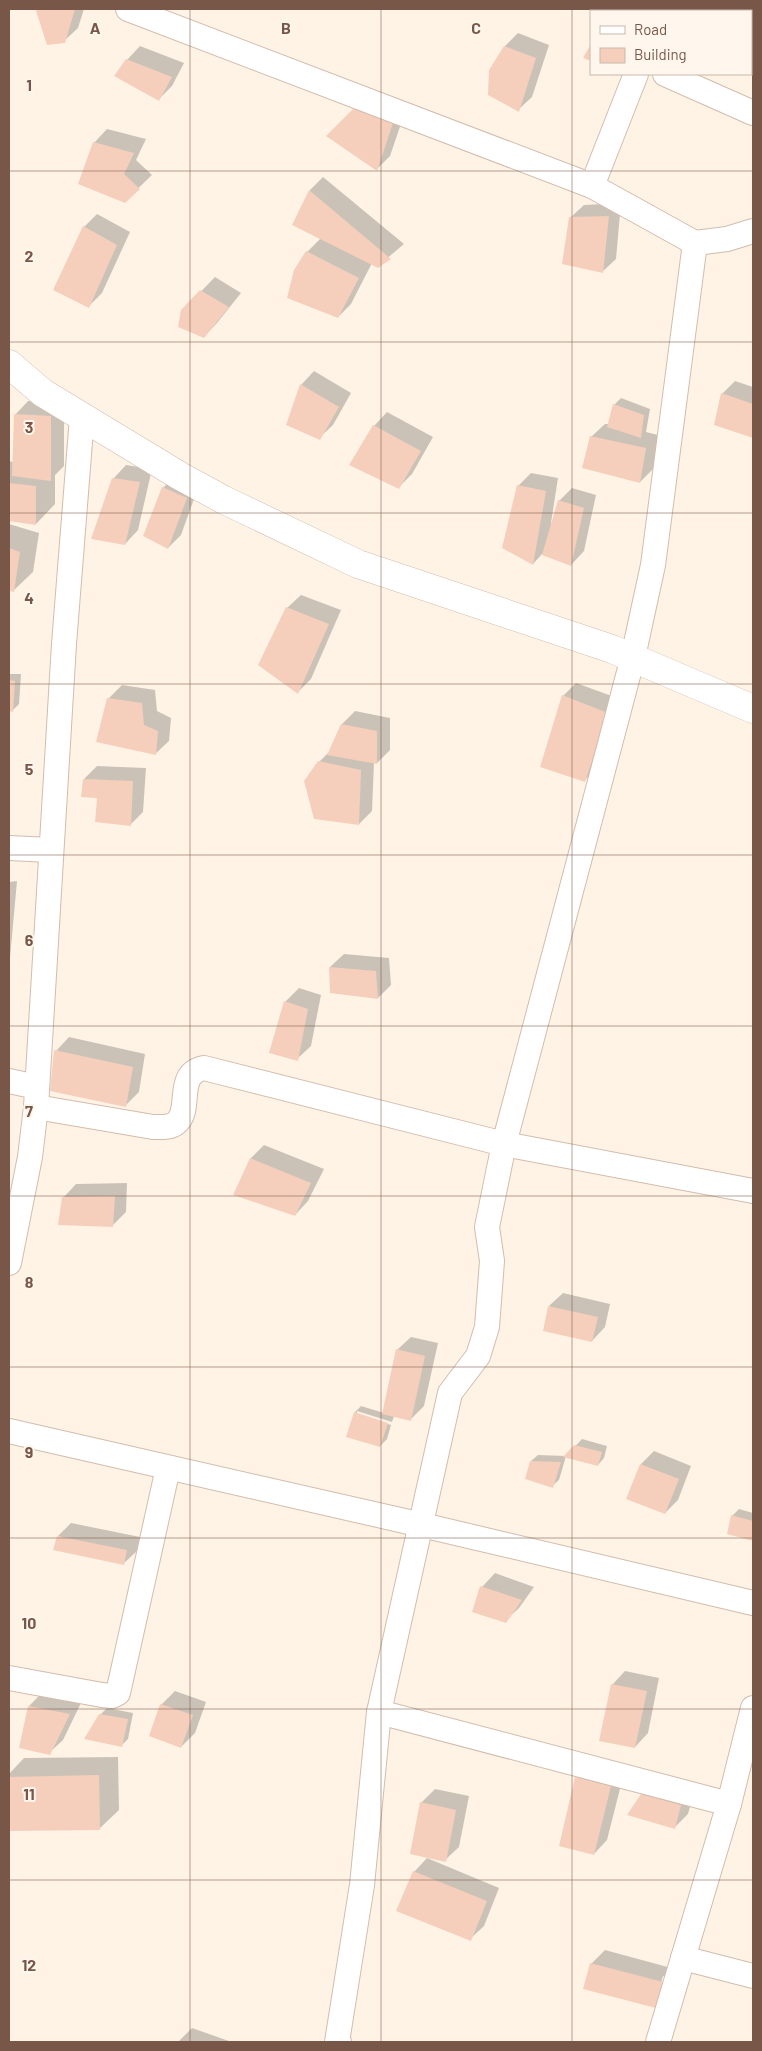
<svg xmlns="http://www.w3.org/2000/svg" width="762" height="2051" font-family="Barlow,sans-serif">
<style>
.shadow{fill:#0003;fill-rule:evenodd}
.building{fill:#f5cfbb}
.lines{fill:none;stroke-linecap:round;stroke-linejoin:round}
.minor-casing{stroke:#d3bcad;stroke-width:26}
.tertiary-casing{stroke:#d3bcad;stroke-width:29}
.minor{stroke:#fff;stroke-width:24}
.tertiary{stroke:#fff;stroke-width:28}
.grid{fill:none;stroke:#795748;stroke-width:1;stroke-opacity:0.55}
.grid-label{font-size:16px;text-anchor:middle;font-weight:bold;fill:#795748;stroke:#fff7ed;stroke-width:4;stroke-linejoin:round;paint-order:stroke}
</style>
<rect width="100%" height="100%" fill="#fef3e5"/>
<g class="shadow">
<path d="M39,9H84L78,28L64,41L37,12Z"/>
<path d="M611,9H651V11H610Z"/>
<path d="M684,9H753V17L751,19V11H684Z"/>
<path d="M518,33L549,45L532,97L518,110L505,46Z"/>
<path d="M140,46L184,63L172,86L159,99L127,60Z"/>
<path d="M407,106L390,156L377,169L327,136Z"/>
<path d="M107,129L146,139L136,160L152,175L124,202L94,143Z"/>
<path d="M323,177L404,244L378,266L372,263L351,304L338,317L307,252L321,238L294,225L310,190Z"/>
<path d="M621,203L616,259L602,272L570,218L584,205Z"/>
<path d="M97,214L130,232L102,293L89,306L84,227Z"/>
<path d="M215,277L241,293L217,323L204,337L183,310Z"/>
<path d="M314,371L351,393L333,425L319,438L301,385Z"/>
<path d="M735,381L753,387V437L715,424L722,394Z"/>
<path d="M621,398L650,409L646,432L658,435L653,469L640,482L591,437L605,424H609L614,405Z"/>
<path d="M28,401L64,403V466L55,475V504L36,524L9,520V461L13,462L15,415Z"/>
<path d="M387,412L433,437L412,474L399,487L374,426Z"/>
<path d="M126,465L152,469L138,530L125,544L113,479Z"/>
<path d="M531,473L558,478L551,523L552,524L559,501L572,488L596,495L584,551L571,565L542,554L533,564L518,486Z"/>
<path d="M176,474L199,485L181,535L168,548L163,488Z"/>
<path d="M9,524L39,533L33,572L13,591L9,590Z"/>
<path d="M301,595L341,610L311,679L298,692L287,608Z"/>
<path d="M9,674H21L19,704L13,710H9Z"/>
<path d="M576,683L620,699L598,767L585,780L563,696Z"/>
<path d="M122,685L155,690L157,711L171,718L169,741L155,754L108,699Z"/>
<path d="M355,711L390,718V750L377,763L374,762L372,811L359,824L319,762L330,751L342,724Z"/>
<path d="M97,766L146,768L143,812L130,825L99,797L84,779Z"/>
<path d="M17,881L10,958L9,959V882Z"/>
<path d="M344,954L389,958L391,985L378,998L331,992L330,967Z"/>
<path d="M299,988L321,995L311,1046L297,1059L270,1052L286,1001Z"/>
<path d="M69,1037L145,1054L139,1092L126,1105L56,1051Z"/>
<path d="M264,1145L324,1169L308,1201L295,1215L235,1194L251,1158Z"/>
<path d="M127,1183L126,1212L112,1226L63,1198L76,1184Z"/>
<path d="M563,1293L610,1304L605,1327L592,1341L549,1306Z"/>
<path d="M411,1337L438,1343L424,1406L411,1419L394,1416L392,1422L357,1411V1414L391,1425L387,1439L380,1446L355,1412L361,1406L384,1413L397,1350Z"/>
<path d="M582,1439L607,1446L604,1458L598,1465L566,1456L559,1480L552,1486L531,1461L538,1455L566,1456Z"/>
<path d="M654,1451L691,1466L678,1500L665,1513L641,1464Z"/>
<path d="M739,1509L753,1513V1539L728,1533L732,1516Z"/>
<path d="M71,1523L140,1537L137,1551L123,1564L58,1536Z"/>
<path d="M495,1573L534,1587L519,1608L505,1621L482,1587Z"/>
<path d="M625,1671L659,1678L648,1733L635,1747L612,1685Z"/>
<path d="M175,1691L206,1702L195,1733L181,1747L161,1705Z"/>
<path d="M42,1693L82,1701L63,1740L49,1753L20,1747L29,1706Z"/>
<path d="M107,1708L133,1713L128,1739L122,1745L100,1715Z"/>
<path d="M118,1757L119,1810L99,1829L9,1830V1774L24,1758Z"/>
<path d="M590,1765L624,1773L607,1840L594,1854L577,1778Z"/>
<path d="M656,1781L694,1792L688,1814L675,1827L642,1794Z"/>
<path d="M435,1789L469,1796L459,1847L445,1860L421,1803Z"/>
<path d="M427,1858L499,1888L484,1926L470,1939L414,1872Z"/>
<path d="M605,1950L675,1969L655,2007L591,1964ZM663,1976L665,1977L661,1993H658Z"/>
<path d="M192,2028L229,2041L178,2042Z"/>
</g>
<g class="building">
<path d="M37,9H75L65,43L47,45L36,11Z"/>
<path d="M610,9H635L641,11H609Z"/>
<path d="M723,9H753L751,16V11H723Z"/>
<path d="M591,44V61L583,58Z"/>
<path d="M504,46L536,58L519,112L488,95L489,70Z"/>
<path d="M126,59L172,77L159,101L114,76Z"/>
<path d="M358,104L394,120L377,171L326,136Z"/>
<path d="M93,142L134,153L124,174L140,189L125,203L78,184Z"/>
<path d="M309,190L391,259L378,268L292,225Z"/>
<path d="M609,216L603,273L562,264L569,217Z"/>
<path d="M83,226L117,245L89,308L53,290Z"/>
<path d="M306,251L359,278L338,318L287,298L294,270Z"/>
<path d="M200,290L229,307L204,338L178,327L181,310Z"/>
<path d="M300,384L339,407L320,440L286,425Z"/>
<path d="M721,393L753,404V438L714,425Z"/>
<path d="M613,404L644,415L641,438L607,427Z"/>
<path d="M14,414L51,416V481L12,476Z"/>
<path d="M373,425L421,451L399,489L349,465Z"/>
<path d="M590,436L646,448L640,483L582,468Z"/>
<path d="M112,478L140,482L125,545L91,539Z"/>
<path d="M9,483L36,486V525L9,521Z"/>
<path d="M517,485L546,491L533,565L502,548Z"/>
<path d="M162,487L187,498L168,549L143,536Z"/>
<path d="M558,500L584,508L571,566L542,555Z"/>
<path d="M9,548L20,552L14,592L9,591Z"/>
<path d="M286,607L329,624L298,694L258,665Z"/>
<path d="M9,680L15,681L13,712L9,711Z"/>
<path d="M562,695L608,713L585,782L540,767Z"/>
<path d="M107,698L142,703L144,725L158,731L156,755L96,742Z"/>
<path d="M341,724L377,731V764L327,755Z"/>
<path d="M318,761L361,770L359,825L314,819L304,781Z"/>
<path d="M83,779L133,781L131,826L95,822L97,798L81,797Z"/>
<path d="M329,967L376,971L378,999L330,993Z"/>
<path d="M284,1001L308,1009L298,1061L269,1053Z"/>
<path d="M54,1050L133,1067L126,1107L50,1091Z"/>
<path d="M250,1158L311,1183L295,1216L233,1195Z"/>
<path d="M115,1196L113,1227L58,1225L62,1197Z"/>
<path d="M548,1306L598,1317L592,1342L543,1331Z"/>
<path d="M396,1349L425,1356L411,1421L382,1414Z"/>
<path d="M354,1412L388,1423L380,1447L346,1437Z"/>
<path d="M574,1445L602,1452L598,1466L563,1457Z"/>
<path d="M530,1461L561,1462L553,1488L525,1479Z"/>
<path d="M640,1464L679,1479L665,1514L626,1499Z"/>
<path d="M731,1515L753,1521V1541L727,1534Z"/>
<path d="M57,1536L127,1550L124,1565L53,1550Z"/>
<path d="M480,1586L522,1600L506,1623L472,1612Z"/>
<path d="M611,1684L647,1691L635,1748L599,1741Z"/>
<path d="M160,1704L193,1715L181,1748L149,1736Z"/>
<path d="M28,1706L70,1714L50,1755L19,1748Z"/>
<path d="M99,1714L128,1719L122,1747L84,1739Z"/>
<path d="M99,1775L100,1830L9,1831V1777Z"/>
<path d="M575,1777L611,1786L594,1855L559,1846Z"/>
<path d="M641,1794L681,1805L675,1829L627,1815Z"/>
<path d="M420,1802L456,1810L446,1862L410,1854Z"/>
<path d="M413,1871L487,1901L471,1941L396,1911Z"/>
<path d="M590,1963L663,1982L656,2008L583,1989Z"/>
</g>
<g class="lines">
<g class="minor-casing">
<g id="minor">
<path d="M128,9L592,186L695,243L727,239L753,231"/>
<path d="M660,11L661,9"/>
<path d="M665,74L753,113"/>
<path d="M592,186L636,74"/>
<path d="M9,848L51,850"/>
<path d="M9,1081L37,1087"/>
<path d="M36,1107L153,1127C161,1127 170,1128 176,1123C193,1110 174,1074 204,1068L504,1144L753,1191"/>
<path d="M9,1263L30,1157L36,1107L64,644L82,417"/>
<path d="M9,1431L422,1525L753,1603"/>
<path d="M9,1678L102,1695L112,1696L118,1693L168,1468"/>
<path d="M379,1712L729,1804"/>
<path d="M683,1958L753,1976"/>
<path d="M339,2042H337L362,1885L379,1712L450,1393L478,1356L487,1327L492,1261L487,1227L504,1144L633,657L653,565L695,243"/>
<path d="M658,2042L729,1804L753,1708"/>
</g>
</g>
<g class="tertiary-casing">
<path id="tertiary" d="M9,364L43,393L180,476L224,500L358,564L612,649L753,709"/>
</g>
<use href="#minor" class="minor"/>
<use href="#tertiary" class="tertiary"/>
</g>
<path class="grid" d="M190,9V2042M381,9V2042M572,9V2042M9,171H753M9,342H753M9,513H753M9,684H753M9,855H753M9,1026H753M9,1196H753M9,1367H753M9,1538H753M9,1709H753M9,1880H753"/>
<g class="grid-label">
<text x="95" y="34">A</text>
<text x="286" y="34">B</text>
<text x="476" y="34">C</text>
<text x="29" y="91">1</text>
<text x="29" y="262">2</text>
<text x="29" y="433">3</text>
<text x="29" y="604">4</text>
<text x="29" y="775">5</text>
<text x="29" y="946">6</text>
<text x="29" y="1117">7</text>
<text x="29" y="1288">8</text>
<text x="29" y="1458">9</text>
<text x="29" y="1629">10</text>
<text x="29" y="1800">11</text>
<text x="29" y="1971">12</text>
</g>
<rect width="762" height="2051" fill="none" stroke="#795748" stroke-width="20"/>
<rect x="590" y="10" width="162" height="65" fill="#fff7ed" stroke="#c9b7ab"/>
<rect x="600" y="26" width="25" height="8" fill="#ffffff" stroke="#c9b7ab"/>
<text x="634" y="35" font-size="15" fill="#795748">Road</text>
<rect x="600" y="48" width="25" height="15" fill="#f5cfbb" stroke="#c9b7ab"/>
<text x="634" y="60" font-size="15" fill="#795748">Building</text>
</svg>
